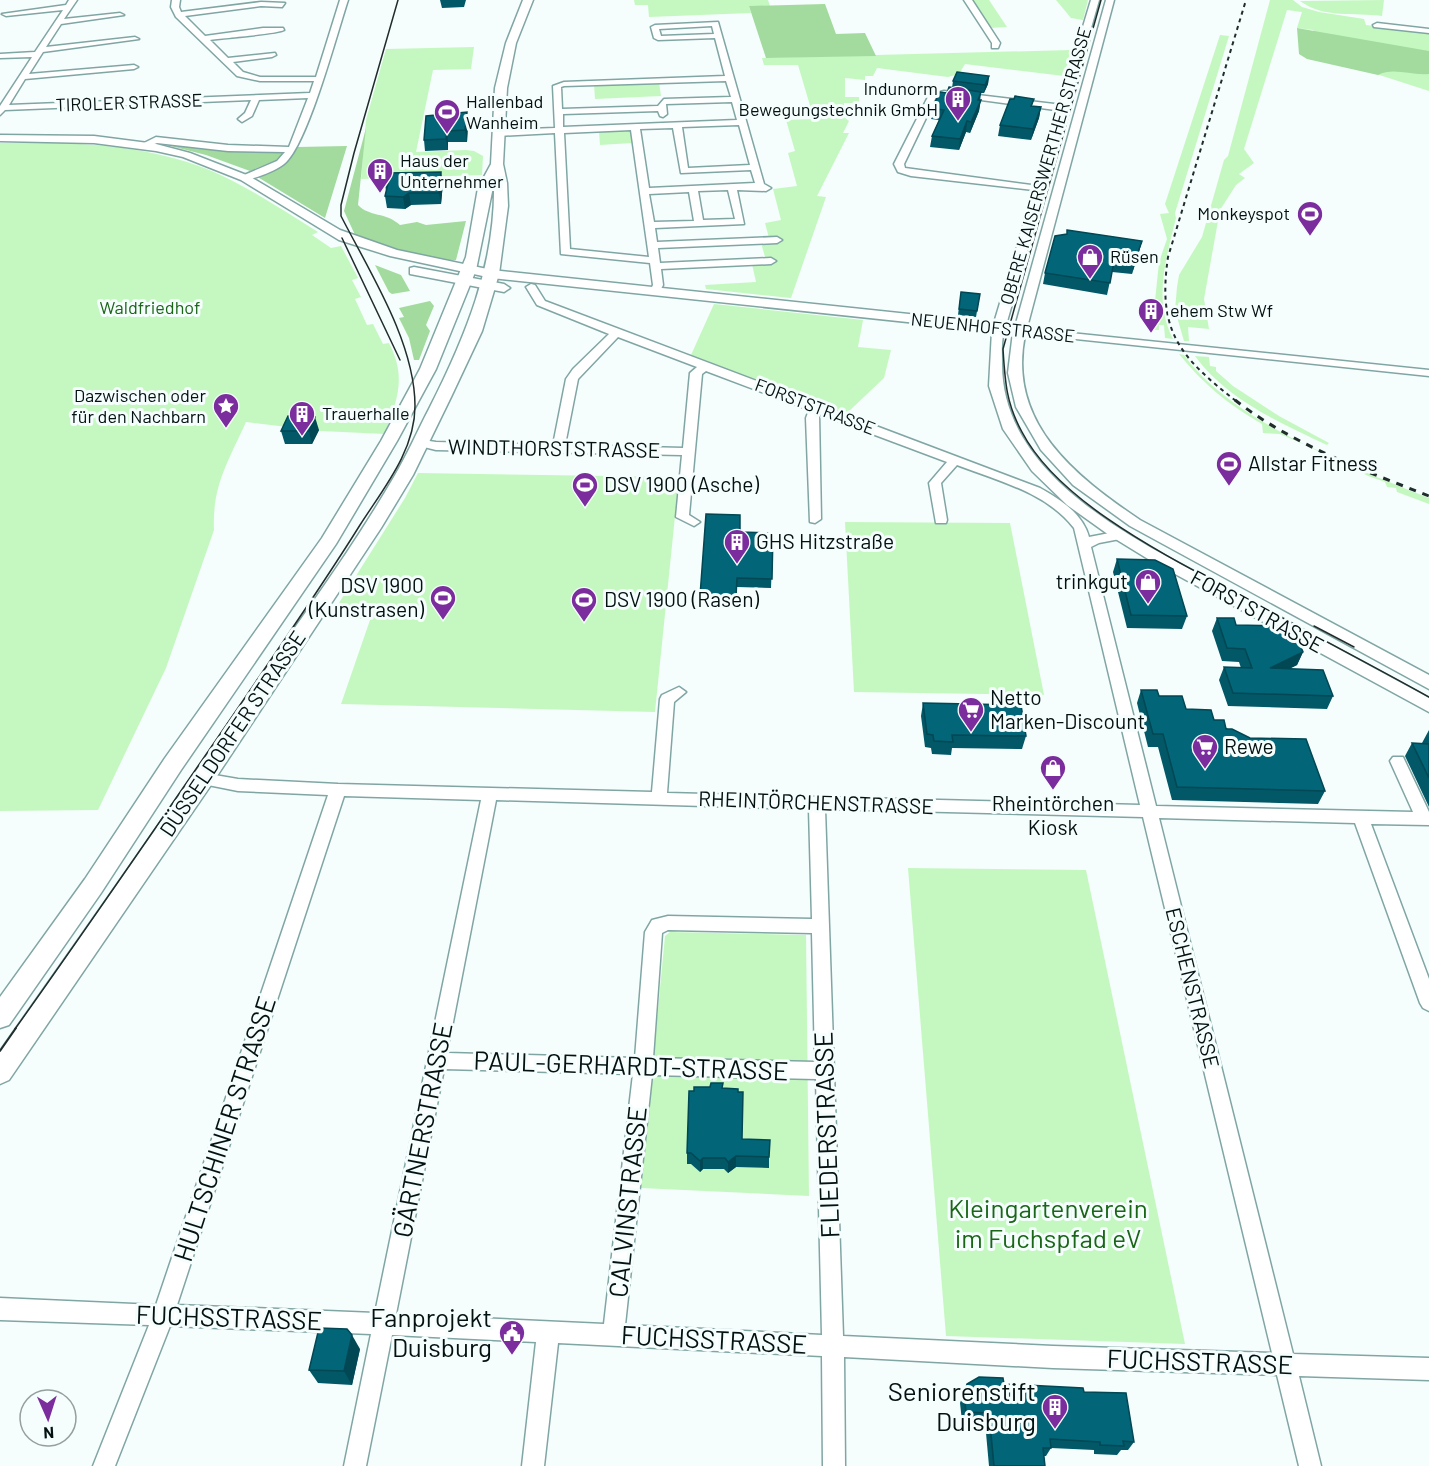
<svg xmlns="http://www.w3.org/2000/svg" width="1429" height="1466" font-family="Barlow,sans-serif">
<style>
.green{fill:#c5f8c0}
.forest{fill:#a2db9d}
.lines{fill:none;stroke-linecap:round;stroke-linejoin:round}
.minor-casing{stroke:#80a6a4;stroke-width:3}
.tertiary-casing{stroke:#80a6a4;stroke-width:3}
.secondary-casing{stroke:#80a6a4;stroke-width:3}
.minor{fill:#fff;fill-rule:evenodd}
.tertiary{fill:#fff;fill-rule:evenodd}
.secondary{fill:#fff;fill-rule:evenodd}
.tram-far1{stroke:#202d2c;stroke-width:1.5}
.tram{stroke:#202d2c;stroke-width:2}
.rail-far1{stroke:#202d2c;stroke-width:2;stroke-dasharray:4 4;stroke-linecap:butt}
.rail{stroke:#202d2c;stroke-width:3;stroke-dasharray:7 7;stroke-linecap:butt}
.wall{fill:#025867}
.shaded-wall{fill:#014754}
.building{fill:#026678;stroke:#014754;stroke-width:1.5}
.labels{text-anchor:middle;stroke-width:6;stroke-linejoin:round;paint-order:stroke}
.far-poi-label{font-size:18px;fill:#031110;stroke:#f5fdfd;text-anchor:start}
.far-street-label{font-size:18px;fill:#031110;stroke:#f5fdfd}
.far-park-label{font-size:18px;fill:#196617;stroke:#f5fdfd}
.street-label{font-size:21px;fill:#031110;stroke:#f5fdfd}
.poi-label{font-size:21px;fill:#031110;stroke:#f5fdfd;text-anchor:start}
.near-street-label{font-size:26px;fill:#031110;stroke:#f5fdfd}
.near-park-label{font-size:26px;fill:#196617;stroke:#f5fdfd}
.near-poi-label{font-size:26px;fill:#031110;stroke:#f5fdfd;text-anchor:end}
</style>
<rect width="100%" height="100%" fill="#f5fdfd"/>
<g class="green">
<path d="M634,0H768L770,6H749L751,13L649,17L648,5H635Z"/>
<path d="M972,0H989L1007,27L990,28Z"/>
<path d="M1056,0H1088L1083,20L1071,18Z"/>
<path d="M1270,0H1293L1302,7L1319,12L1364,19L1366,25L1429,33V91L1333,60L1313,30L1297,28L1302,12L1287,10L1244,149L1254,163L1239,174L1245,178L1236,185L1220,210L1204,299L1209,329L1188,327L1189,341H1184L1175,310L1177,287L1179,275L1202,237L1224,160L1228,156Z"/>
<path d="M1384,0L1382,16C1354,12 1325,19 1300,1Z"/>
<path d="M1220,35L1229,36L1175,213L1176,218C1166,258 1153,301 1173,339L1165,338L1164,325H1159V330H1152L1159,262L1167,239L1160,214L1169,213L1165,204Z"/>
<path d="M474,47L471,69L433,70L416,152L466,150L474,151L483,156L482,175L361,179L366,120L386,49Z"/>
<path d="M1071,50L1064,76L965,64L959,74L948,77L877,68L873,76H865V80L845,78V97H859V103H844V117L849,121L843,133H849L817,196L826,197L791,298L706,289L705,285L756,282L752,264L766,260L761,243L769,238L765,223L781,220L773,189L797,186L788,153L795,151L786,120L814,119L798,65H764L762,58Z"/>
<path d="M659,82L661,96L595,99L594,84Z"/>
<path d="M628,130L631,131L632,143L600,145L599,131Z"/>
<path d="M0,143C68,141 143,144 207,169C246,185 282,210 318,232L312,235L331,248L341,246L358,278L352,280L361,297L355,299L367,325L373,324L383,344L389,343C407,378 397,399 385,434L321,431L246,422C228,462 212,486 214,530L166,668L98,810L0,811Z"/>
<path d="M714,304L863,320L858,347L891,350L884,378L846,414L691,355Z"/>
<path d="M1179,354L1184,355C1232,422 1353,467 1429,498V504L1397,492L1396,488L1387,487L1385,482L1368,476L1338,459L1280,434L1263,433L1262,424C1229,405 1203,384 1179,354Z"/>
<path d="M1195,356L1209,357L1210,366L1216,367V371L1233,386L1279,416L1329,443L1327,445C1280,423 1226,399 1195,356Z"/>
<path d="M418,473L679,477L655,712L341,704L370,620L332,614L405,498Z"/>
<path d="M845,522L1010,523L1044,695L854,692Z"/>
<path d="M908,868L1086,870L1185,1344L946,1336Z"/>
<path d="M670,932L806,935L809,1196L641,1188L665,936Z"/>
</g>
<g class="forest">
<path d="M825,4L836,34L865,33L876,56L766,58L749,6Z"/>
<path d="M1297,28L1429,51V74C1411,76 1394,67 1378,75L1307,59L1299,54Z"/>
<path d="M366,128L358,205C369,217 386,212 400,225L417,222L426,225L466,221L456,260L447,262L387,248L356,237L344,211Z"/>
<path d="M155,142L285,151L276,160L250,171L206,155Z"/>
<path d="M347,146L325,218L256,176L282,166L298,147Z"/>
<path d="M375,265L401,275L410,291L392,294L389,292Z"/>
<path d="M430,301L434,306L426,325L430,331L419,360H414L409,338L399,318L404,317L399,308Z"/>
</g>
<g class="lines">
<g class="minor-casing">
<g id="minor">
<path d="M69,0H77L64,19L120,13L124,15L61,24L46,47L135,37L139,39L43,52L29,74L134,65L138,67L134,69L25,79L9,105L310,93L314,81H260L237,76L176,17L171,7L172,0H180L179,7L181,12L261,2L285,3L282,7L261,6L185,16L205,36L263,28H283L284,30C277,34 222,38 210,40L228,58L275,53L276,55L272,57L233,62L243,72L260,77H316L340,0H348C337,33 307,147 284,164C274,172 257,177 245,181L242,180V176L277,161L285,152L228,151L157,143L144,148L140,145L156,137L228,145L289,147L308,98L259,100L252,116L242,122L238,119L245,113L251,100L5,110L0,115V106L32,57L0,58V54L35,52L63,10L6,16L2,14L66,5Z"/>
<path d="M964,0H972L1000,43L998,48H992V43Z"/>
<path d="M718,22L764,184L771,188L766,191L737,190L744,224L655,228L657,242L777,237L782,240L777,243L658,248L660,263L771,258L776,261L771,264L661,269L663,285L659,293L655,294L650,291L653,285L650,263L561,254L555,133L498,136L494,133L498,130L555,128L553,86L564,82L725,76L715,38L658,40L654,38L651,27L655,25ZM712,26L714,34L661,36L659,29ZM726,81L731,97L664,99L658,106L562,109L561,87L564,86ZM732,102L737,120L563,127V114L658,111L660,116L663,117L667,114L666,104ZM739,125L750,165L688,168L682,127ZM673,128L681,173L751,170L755,183L649,188L640,129ZM631,130L649,257L570,249L564,133ZM728,190L735,219L703,220L698,191ZM689,192L694,221L654,222L649,194Z"/>
<path d="M1377,23L1429,29V33L1374,27L1373,25Z"/>
<path d="M944,91L1063,105L1067,108L1063,111L944,95L936,97L904,164L905,168L1039,186L1044,189L1042,191L911,176L898,172L894,164L929,95Z"/>
<path d="M531,284L535,285L545,301L1040,488C1060,499 1083,514 1089,537L1120,531L1125,532L1126,535L1125,538L1099,543L1091,547L1156,806L1413,812L1390,761L1393,757H1403L1429,812V825L1371,824L1429,979V1011L1423,1008L1420,1003L1355,823L1159,818L1293,1354L1429,1358V1380L1299,1376L1321,1466H1299L1277,1375L1053,1368L844,1357L845,1466H823L822,1356L558,1343L544,1466H522L536,1342L392,1335L366,1466H344L371,1334L170,1326L115,1466H93L149,1325L0,1320V1298L156,1305L328,795L238,791L198,783L195,779L198,775L203,773L238,779L338,784L652,792L660,699L662,695L679,687L686,692L674,702L667,793L1140,805L1074,528C1046,492 998,481 957,465L941,483L947,520L946,523H936L929,483L947,462L819,414L821,519L815,523L810,522L806,418L809,410L706,371L702,374L689,515L700,522L694,526L676,517L682,455L436,450L416,445V439L436,442L553,445L566,379L573,369L609,334L537,305L526,287ZM618,337L697,367L690,373L683,448L565,445L578,379ZM344,796L481,800L375,1313L177,1305ZM496,800L809,809L812,919L668,916L652,920L645,932L635,1058L447,1053ZM825,809L1143,817L1272,1353L1053,1346L843,1336ZM668,930L812,933L815,1062L653,1058L662,933ZM444,1069L633,1074L604,1324L396,1314ZM652,1075L816,1079L822,1335L625,1325Z"/>
<path d="M1022,328L1429,370V376L1018,333L1017,331Z"/>
</g>
</g>
<g class="tertiary-casing">
<g id="tertiary">
<path d="M1091,0H1099L1006,325L1015,327L1106,0H1114L1025,335C1007,423 1075,476 1140,520L1429,675V689L1130,526L1073,485L1041,450L1016,407L1008,373L1013,332H1004C1001,342 1002,353 1002,364C1002,486 1159,551 1249,600C1309,633 1369,666 1429,698V712L1153,562L1109,535L1067,505L1032,471L1003,429L989,386L992,331L492,278L390,256L339,240L241,180L183,157L156,151L94,143L0,141V135L94,136L156,144L190,153L249,176L340,230L397,250L492,270L994,323Z"/>
<path d="M414,267L504,284L510,288L504,292L410,274V268Z"/>
</g>
</g>
<g class="secondary-casing">
<path id="secondary" d="M523,0H533L516,43L507,88L503,164L507,183L508,206L499,274L482,331L451,397L413,475L381,528L211,785L9,1080L0,1084V1051C84,932 168,813 250,692C299,621 351,551 394,477C407,455 417,432 429,409C465,338 496,264 494,182L476,270L436,369L397,441L336,544L181,770L101,893L9,1025L0,1028V997L85,879L165,758L322,538L381,441L420,369L466,257L478,188L491,164L495,88L506,43Z"/>
</g>
<use href="#minor" class="minor"/>
<use href="#tertiary" class="tertiary"/>
<use href="#secondary" class="secondary"/>
<g class="tram-far1">
<path d="M1101,0L1003,349C1005,381 1006,403 1022,432C1060,505 1175,560 1245,598C1306,631 1368,663 1429,697"/>
<path d="M342,238L400,360"/>
<path d="M1314,626L1354,647"/>
<path d="M15,1029C97,914 177,797 257,680C292,629 327,578 360,525C383,489 415,451 415,406C415,342 369,271 341,216V205L354,153L398,0"/>
</g>
<path class="tram" d="M0,1051L16,1028"/>
<path class="rail-far1" d="M1236,401C1180,357 1157,332 1168,257L1246,0"/>
<path class="rail" d="M1235,400C1291,444 1363,470 1429,496"/>
</g>
<g class="wall">
<path d="M440,0H466L464,7L442,8Z"/>
<path d="M989,76L988,84L984,93H981L979,111L970,133L966,132L959,150L930,147L932,136L939,120L931,119L932,108L952,88L953,81Z"/>
<path d="M1034,99L1032,106L1041,107L1039,118L1031,140L998,136L1000,125Z"/>
<path d="M468,123L467,142H448V150L425,151L424,140Z"/>
<path d="M443,183L441,204L411,205L405,209L387,208L385,196L386,191L385,184Z"/>
<path d="M1142,241L1132,274L1112,272L1107,295L1043,284L1045,273Z"/>
<path d="M961,292L980,294L976,317L958,315Z"/>
<path d="M319,430L312,444H285L281,431Z"/>
<path d="M740,532L773,533L771,588L737,587L736,606L700,605V596Z"/>
<path d="M1117,559L1187,616L1182,629L1127,628L1113,572Z"/>
<path d="M1217,618L1236,625L1303,652L1297,665L1289,669L1333,696L1327,709L1228,706L1219,680L1224,667L1241,668L1239,662L1222,661L1212,631Z"/>
<path d="M1141,690L1159,696L1186,709L1214,720L1325,791L1318,804L1172,800L1158,747H1148L1137,703Z"/>
<path d="M923,703L1026,736L1022,749L952,748L951,755L932,754L931,748L925,747L921,716Z"/>
<path d="M1429,730V807L1405,756L1412,743H1422Z"/>
<path d="M723,1088L742,1139L769,1157V1168L736,1167L728,1173L724,1169H703L700,1172L691,1164H687V1153L694,1091Z"/>
<path d="M360,1349L352,1385L318,1383L309,1370Z"/>
<path d="M967,1384H1004L1084,1392L1134,1442L1128,1450H1121L1117,1455L1094,1454V1450L1051,1448L1046,1456H1044L1045,1466H989L985,1422L962,1421L960,1403Z"/>
</g>
<g class="shaded-wall">
<path d="M989,76L988,84L984,93L985,85Z"/>
<path d="M981,100L979,111L970,133L971,122Z"/>
<path d="M1041,107L1039,118L1031,140L1033,129Z"/>
<path d="M467,112L468,123L467,142L465,130Z"/>
<path d="M967,121L966,132L959,150L960,139Z"/>
<path d="M447,131L448,142V150L446,139Z"/>
<path d="M441,172L443,183L441,204L439,193Z"/>
<path d="M409,193L411,205L405,209L403,197Z"/>
<path d="M1142,241L1139,252L1132,274L1134,263Z"/>
<path d="M315,417L319,430L312,444L309,431Z"/>
<path d="M1303,652L1297,665L1264,681L1270,668Z"/>
<path d="M736,1156V1167L728,1173V1162Z"/>
<path d="M703,1158V1169L700,1172V1161Z"/>
<path d="M352,1335L360,1349L352,1385L344,1371Z"/>
</g>
<g class="building">
<path d="M957,72L989,76L985,85L953,81Z"/>
<path d="M949,87L981,92L978,100H981L971,122L967,121L960,139L932,136L944,110L932,108L940,92L947,93Z"/>
<path d="M1015,96L1034,99L1031,106L1041,107L1033,129L1000,125L1010,99H1014Z"/>
<path d="M467,112L465,130L447,131L446,139L424,140L426,116Z"/>
<path d="M441,172L439,193H409L403,197L385,196L388,184H385L387,173Z"/>
<path d="M1067,230L1142,241L1134,263L1114,261L1110,283L1045,273L1055,236L1067,234Z"/>
<path d="M961,292L980,294L977,311L959,309Z"/>
<path d="M288,416L315,417L309,431H281Z"/>
<path d="M706,514L740,515V532L773,533L772,579L737,578L736,596H700Z"/>
<path d="M1117,559L1155,560L1173,569L1187,616L1131,615Z"/>
<path d="M1217,618H1234L1236,625L1279,626L1295,633L1303,652L1270,668L1323,670L1333,696L1233,693L1224,667L1252,668L1245,649L1227,648Z"/>
<path d="M1141,690H1157L1159,696H1182L1186,709L1211,710L1214,720H1224L1226,729H1232L1250,738L1306,739L1325,791L1177,787L1163,734H1153Z"/>
<path d="M923,703L1021,705L1026,736L952,735L953,742L934,741L933,735L927,734Z"/>
<path d="M1412,743L1429,744V778Z"/>
<path d="M711,1083H723L722,1088L738,1089V1092H743L742,1139L770,1140L769,1157L736,1156L728,1162L725,1158H703L700,1161L691,1153H687L689,1091H694V1087H710Z"/>
<path d="M319,1328L347,1329L352,1335L344,1371L309,1370Z"/>
<path d="M979,1377L1003,1378L1004,1384L1083,1388L1084,1392L1126,1393L1134,1442L1123,1441L1124,1446L1100,1445V1442L1050,1439L1051,1448H1043L1045,1466H994L989,1413L966,1412L964,1394L967,1384Z"/>
</g>
<defs>
<g id="building-pin" transform="scale(1.35)"><path d="M0 17L-7.5 6A9.5 9.5 0 1 1 7.5 6Z" fill="#7b2d9d" stroke="#f5fdfd"/><path d="M-4-6H4V6H1V3H-1V6H-4ZM-2.5-4.3h1.7v1.8h-1.7ZM.8-4.3h1.7v1.8H.8ZM-2.5-1h1.7V.8h-1.7ZM.8-1h1.7V.8H.8Z" fill="#fff"/></g>
<g id="stadium-pin" transform="scale(1.35)"><path d="M0 17L-7.5 6A9.5 9.5 0 1 1 7.5 6Z" fill="#7b2d9d" stroke="#f5fdfd"/><path d="M0-5a6.5 5 0 1 0 0 10a6.5 5 0 1 0 0-10ZM-3.5-1.8h7v3.6h-7Z" fill="#fff"/></g>
<g id="shop-pin" transform="scale(1.35)"><path d="M0 17L-7.5 6A9.5 9.5 0 1 1 7.5 6Z" fill="#7b2d9d" stroke="#f5fdfd"/><path d="M-5-2.5h2.3a2.7 3.5 0 0 1 5.4 0H5L5.5 6h-11ZM-1.5-2.5h3a1.5 2.3 0 0 0-3 0Z" fill="#fff"/></g>
<g id="sight-pin" transform="scale(1.35)"><path d="M0 17L-7.5 6A9.5 9.5 0 1 1 7.5 6Z" fill="#7b2d9d" stroke="#f5fdfd"/><path d="M0-6L1.8-2.2L6-1.7L2.9 1.2L3.7 5.4L0 3.3L-3.7 5.4L-2.9 1.2L-6-1.7L-1.8-2.2Z" fill="#fff"/></g>
<g id="supermarket-pin" transform="scale(1.35)"><path d="M0 17L-7.5 6A9.5 9.5 0 1 1 7.5 6Z" fill="#7b2d9d" stroke="#f5fdfd"/><path d="M-6-5.5h2.5l.6 2H6L4.5 2H-2.5L-4.4-4H-6ZM-1.5 3.2a1.3 1.3 0 1 0 .1 0ZM3 3.2a1.3 1.3 0 1 0 .1 0Z" fill="#fff"/></g>
<g id="civic-pin" transform="scale(1.35)"><path d="M0 17L-7.5 6A9.5 9.5 0 1 1 7.5 6Z" fill="#7b2d9d" stroke="#f5fdfd"/><path d="M-.6-6.5H3V-4.5H.6V-3L4-1V1h2V6H-6V1h2V-1L-.6-3ZM-1.2 2.5V6h2.4V2.5Z" fill="#fff"/></g>
</defs>
<g fill-rule="evenodd">
<use href="#building-pin" x="958" y="99"/>
<use href="#stadium-pin" x="447" y="112"/>
<use href="#building-pin" x="380" y="171"/>
<use href="#stadium-pin" x="1310" y="214"/>
<use href="#shop-pin" x="1090" y="257"/>
<use href="#building-pin" x="1151" y="311"/>
<use href="#sight-pin" x="226" y="406"/>
<use href="#building-pin" x="302" y="414"/>
<use href="#stadium-pin" x="1229" y="464"/>
<use href="#stadium-pin" x="585" y="485"/>
<use href="#building-pin" x="737" y="542"/>
<use href="#shop-pin" x="1148" y="582"/>
<use href="#stadium-pin" x="443" y="598"/>
<use href="#stadium-pin" x="584" y="600"/>
<use href="#supermarket-pin" x="971" y="710"/>
<use href="#supermarket-pin" x="1205" y="747"/>
<use href="#shop-pin" x="1053" y="768"/>
<use href="#civic-pin" x="512" y="1333"/>
<use href="#building-pin" x="1055" y="1407"/>
</g>
<g class="labels">
<g class="far-poi-label">
<text x="938" y="95" text-anchor="end">Indunorm<tspan x="938" dy="21">Bewegungstechnik GmbH</tspan></text>
<text x="466" y="108">Hallenbad<tspan x="466" dy="21">Wanheim</tspan></text>
<text x="400" y="167">Haus der<tspan x="400" dy="21">Unternehmer</tspan></text>
<text x="1290" y="220" text-anchor="end">Monkeyspot</text>
<text x="1110" y="263">Rüsen</text>
<text x="1170" y="317">ehem Stw Wf</text>
<text x="206" y="402" text-anchor="end">Dazwischen oder<tspan x="206" dy="21">für den Nachbarn</tspan></text>
<text x="322" y="420">Trauerhalle</text>
</g>
<g class="far-street-label">
<text transform="translate(129 103) rotate(-2)" y="6">TIROLER STRASSE</text>
<text transform="translate(1046 166) rotate(-74)" y="6">OBERE KAISERSWERTHER STRASSE</text>
<text transform="translate(993 328) rotate(6)" y="6">NEUENHOFSTRASSE</text>
<text transform="translate(815 407) rotate(21)" y="6">FORSTSTRASSE</text>
</g>
<g class="far-park-label">
<text x="150" y="314">Waldfriedhof</text>
</g>
<g class="street-label">
<text transform="translate(554 449) rotate(1)" y="7">WINDTHORSTSTRASSE</text>
<text transform="translate(1257 612) rotate(29)" y="7">FORSTSTRASSE</text>
<text transform="translate(233 734) rotate(-56)" y="7">DÜSSELDORFER STRASSE</text>
<text transform="translate(816 803) rotate(2)" y="7">RHEINTÖRCHENSTRASSE</text>
<text transform="translate(1192 988) rotate(76)" y="7">ESCHENSTRASSE</text>
</g>
<g class="poi-label">
<text x="1248" y="471">Allstar Fitness</text>
<text x="604" y="492">DSV 1900 (Asche)</text>
<text x="756" y="549">GHS Hitzstraße</text>
<text x="1128" y="589" text-anchor="end">trinkgut</text>
<text x="424" y="593" text-anchor="end">DSV 1900<tspan x="424" dy="24">(Kunstrasen)</tspan></text>
<text x="604" y="607">DSV 1900 (Rasen)</text>
<text x="990" y="705">Netto<tspan x="990" dy="24">Marken-Discount</tspan></text>
<text x="1224" y="754">Rewe</text>
<text x="1053" y="811" text-anchor="middle">Rheintörchen<tspan x="1053" dy="24">Kiosk</tspan></text>
</g>
<g class="near-street-label">
<text transform="translate(631 1066) rotate(2)" y="9">PAUL-GERHARDT-STRASSE</text>
<text transform="translate(225 1129) rotate(-72)" y="9">HULTSCHINER STRASSE</text>
<text transform="translate(423 1130) rotate(-79)" y="9">GÄRTNERSTRASSE</text>
<text transform="translate(827 1135) rotate(-92)" y="9">FLIEDERSTRASSE</text>
<text transform="translate(628 1202) rotate(-84)" y="9">CALVINSTRASSE</text>
<text transform="translate(229 1318) rotate(2)" y="9">FUCHSSTRASSE</text>
<text transform="translate(714 1340) rotate(3)" y="9">FUCHSSTRASSE</text>
<text transform="translate(1200 1362) rotate(2)" y="9">FUCHSSTRASSE</text>
</g>
<g class="near-park-label">
<text x="1048" y="1218">Kleingartenverein<tspan x="1048" dy="30">im Fuchspfad eV</tspan></text>
</g>
<g class="near-poi-label">
<text x="492" y="1327">Fanprojekt<tspan x="492" dy="30">Duisburg</tspan></text>
<text x="1036" y="1401">Seniorenstift<tspan x="1036" dy="30">Duisburg</tspan></text>
</g>
</g>
<g transform="translate(48 1418) rotate(177)"><circle r="28" fill="#f5fdfd" stroke="#949f9e" stroke-width="1.5"/>
<path d="M0-4.5L10 22L0 15L-10 22Z" fill="#7b2d9d"/>
<text y="-9" font-size="16" font-weight="bold" text-anchor="middle" fill="#031110">N</text>
</g>
</svg>
